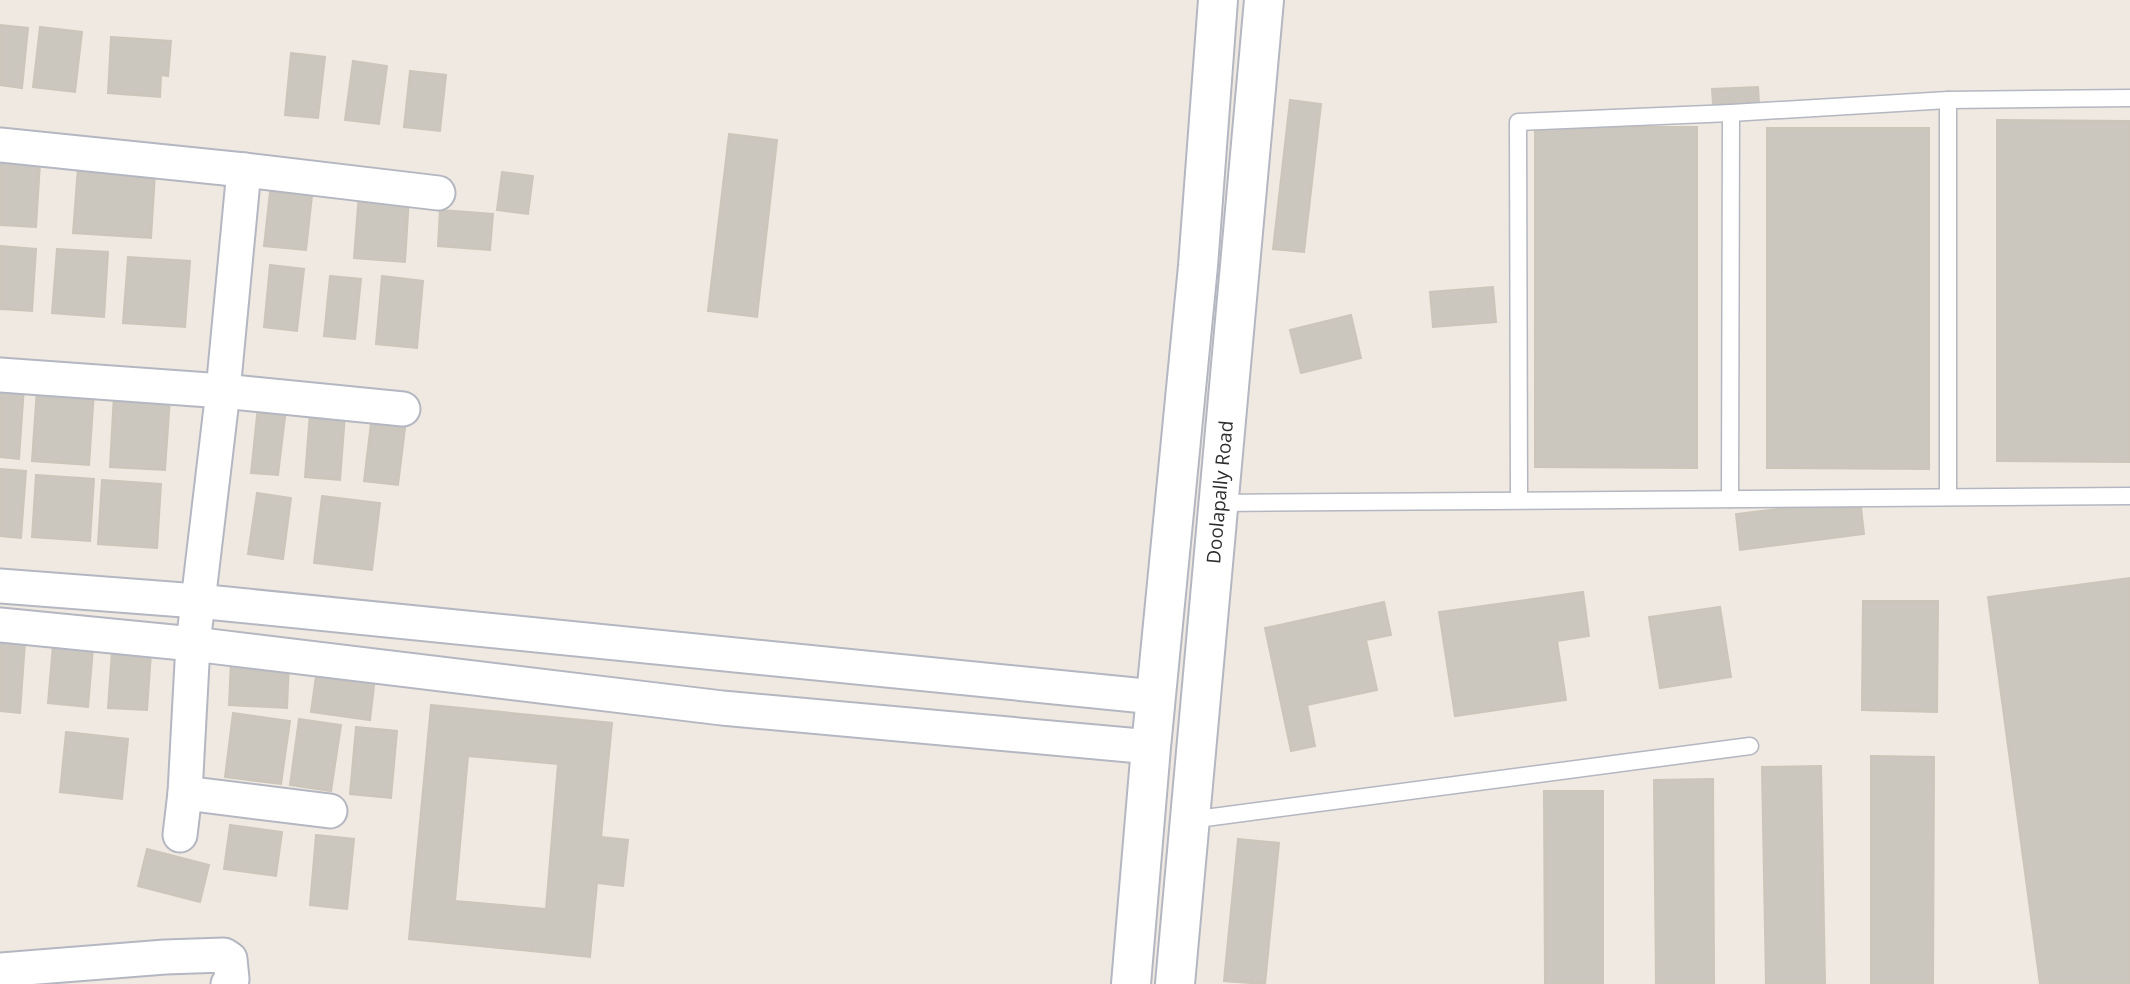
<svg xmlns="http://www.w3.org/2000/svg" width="2130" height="984" font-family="'Open Sans',sans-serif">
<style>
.building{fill:#cbc7bf;stroke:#cbc5ba;stroke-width:2;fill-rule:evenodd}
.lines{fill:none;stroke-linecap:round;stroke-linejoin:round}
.lane-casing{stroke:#b4b7c1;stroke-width:19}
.street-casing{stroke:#b4b7c1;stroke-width:37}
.secondary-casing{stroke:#b4b7c1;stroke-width:42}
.lane{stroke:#fff;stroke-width:16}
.street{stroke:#fff;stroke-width:33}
.secondary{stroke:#fff;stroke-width:38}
.labels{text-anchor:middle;stroke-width:6;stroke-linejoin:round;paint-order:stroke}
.street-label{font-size:19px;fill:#2e2e2e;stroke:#fff}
</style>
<rect width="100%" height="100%" fill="#efe9e1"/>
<g class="building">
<path d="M0,25L28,28L22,88L0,85Z"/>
<path d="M40,27L82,32L75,92L33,87Z"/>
<path d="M111,37L171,41L168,76L161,75L160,97L108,93Z"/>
<path d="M291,53L325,57L318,118L285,115Z"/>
<path d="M353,61L387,66L379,124L345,120Z"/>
<path d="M410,71L446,75L440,131L404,127Z"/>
<path d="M1758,87L1759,103L1713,104L1712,89Z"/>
<path d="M1290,100L1321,104L1304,252L1273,249Z"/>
<path d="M1997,120L2130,121V462L1997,461Z"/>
<path d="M1535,127H1697V468L1535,467Z"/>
<path d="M1767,128H1929V469L1767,468Z"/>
<path d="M729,134L777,140L757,317L708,311Z"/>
<path d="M0,160L40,163L36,227L0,225Z"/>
<path d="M78,167L155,173L151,238L73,233Z"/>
<path d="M502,172L533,176L528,214L497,210Z"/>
<path d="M271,183L313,187L306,250L264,246Z"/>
<path d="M359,193L409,197L405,262L354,258Z"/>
<path d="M440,210L493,214L490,250L438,246Z"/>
<path d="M0,246L36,249L32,311L0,309Z"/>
<path d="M57,249L108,252L104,317L52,313Z"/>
<path d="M128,257L190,261L185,327L123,323Z"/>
<path d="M270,265L304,269L297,331L264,327Z"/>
<path d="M330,276L361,279L355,339L324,336Z"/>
<path d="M382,276L423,281L417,348L376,344Z"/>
<path d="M1493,287L1496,322L1433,327L1430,292Z"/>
<path d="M1351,315L1361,358L1301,373L1290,330Z"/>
<path d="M0,385L24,387L19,459L0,457Z"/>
<path d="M37,388L94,392L89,465L32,461Z"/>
<path d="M114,394L170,398L165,470L110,467Z"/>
<path d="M258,406L286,409L278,475L251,473Z"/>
<path d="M310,412L345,415L340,480L305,477Z"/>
<path d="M372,415L406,420L398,485L364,481Z"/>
<path d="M0,469L26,471L21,538L0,536Z"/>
<path d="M36,475L94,479L90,541L32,537Z"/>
<path d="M102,480L161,484L157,548L98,544Z"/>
<path d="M257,493L291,498L283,559L248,554Z"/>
<path d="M322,496L380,503L372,570L314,563Z"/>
<path d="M1860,499L1864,534L1740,550L1736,514Z"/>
<path d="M2130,578V984H2040L1988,597Z"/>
<path d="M1583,592L1589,636L1557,641L1566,700L1455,716L1439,612Z"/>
<path d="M1863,601H1938L1937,712L1862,710Z"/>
<path d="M1384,602L1391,635L1366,640L1377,690L1307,705L1315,746L1291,751L1265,628Z"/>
<path d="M1720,607L1731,677L1660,688L1649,617Z"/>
<path d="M0,640L25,642L20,713L0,711Z"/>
<path d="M53,645L93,648L88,707L48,703Z"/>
<path d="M112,651L151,653L147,710L108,708Z"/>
<path d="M231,660L289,663L287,708L229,705Z"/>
<path d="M317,669L375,677L370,720L311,712Z"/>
<path d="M431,705L612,723L601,837L628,840L623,886L597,883L590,957L409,939ZM468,756L558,764L546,909L455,901Z"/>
<path d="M233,713L290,721L281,784L225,777Z"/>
<path d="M299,719L341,725L331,791L290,785Z"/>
<path d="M356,727L397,731L391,798L350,794Z"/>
<path d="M66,732L128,739L122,799L60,792Z"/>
<path d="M1871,756L1934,757L1933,984H1871Z"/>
<path d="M1821,766L1825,984H1766L1762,767Z"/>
<path d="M1713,779L1714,984H1656L1654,780Z"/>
<path d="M1544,791H1603V984H1545Z"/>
<path d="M230,825L282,832L276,876L224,869Z"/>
<path d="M316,835L354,839L347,909L310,905Z"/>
<path d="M1238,839L1279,843L1265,984L1224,981Z"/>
<path d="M147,849L209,865L200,902L138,886Z"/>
</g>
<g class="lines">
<g class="lane-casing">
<g id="lane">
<path d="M1948,497V100"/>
<path d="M1730,499L1731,113"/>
<path d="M1519,500L1518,122L1731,113L1948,100L2130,98"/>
<path d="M1218,503L2130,496"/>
<path d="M1190,820L1750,746"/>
</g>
</g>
<g class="street-casing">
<g id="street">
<path d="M0,145L244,170L438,193"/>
<path d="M0,375L223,391L403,409"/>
<path d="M0,586L197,601L1155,697"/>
<path d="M0,625L193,644L722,708L1151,747"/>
<path d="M185,793L330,811"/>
<path d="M180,835L185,793L193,644L223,391L244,170"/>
<path d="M0,970L165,957L224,955L230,959L232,979L228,984"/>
</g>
</g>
<g class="secondary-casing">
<g id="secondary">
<path d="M1131,984L1151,747L1198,266L1218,0"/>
<path id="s1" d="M1175,984L1264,0"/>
</g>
</g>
<use href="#lane" class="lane"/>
<use href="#street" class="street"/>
<use href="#secondary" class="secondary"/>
</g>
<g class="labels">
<g class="street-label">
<text dy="7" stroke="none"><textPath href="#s1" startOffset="494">Doolapally Road</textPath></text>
</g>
</g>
</svg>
